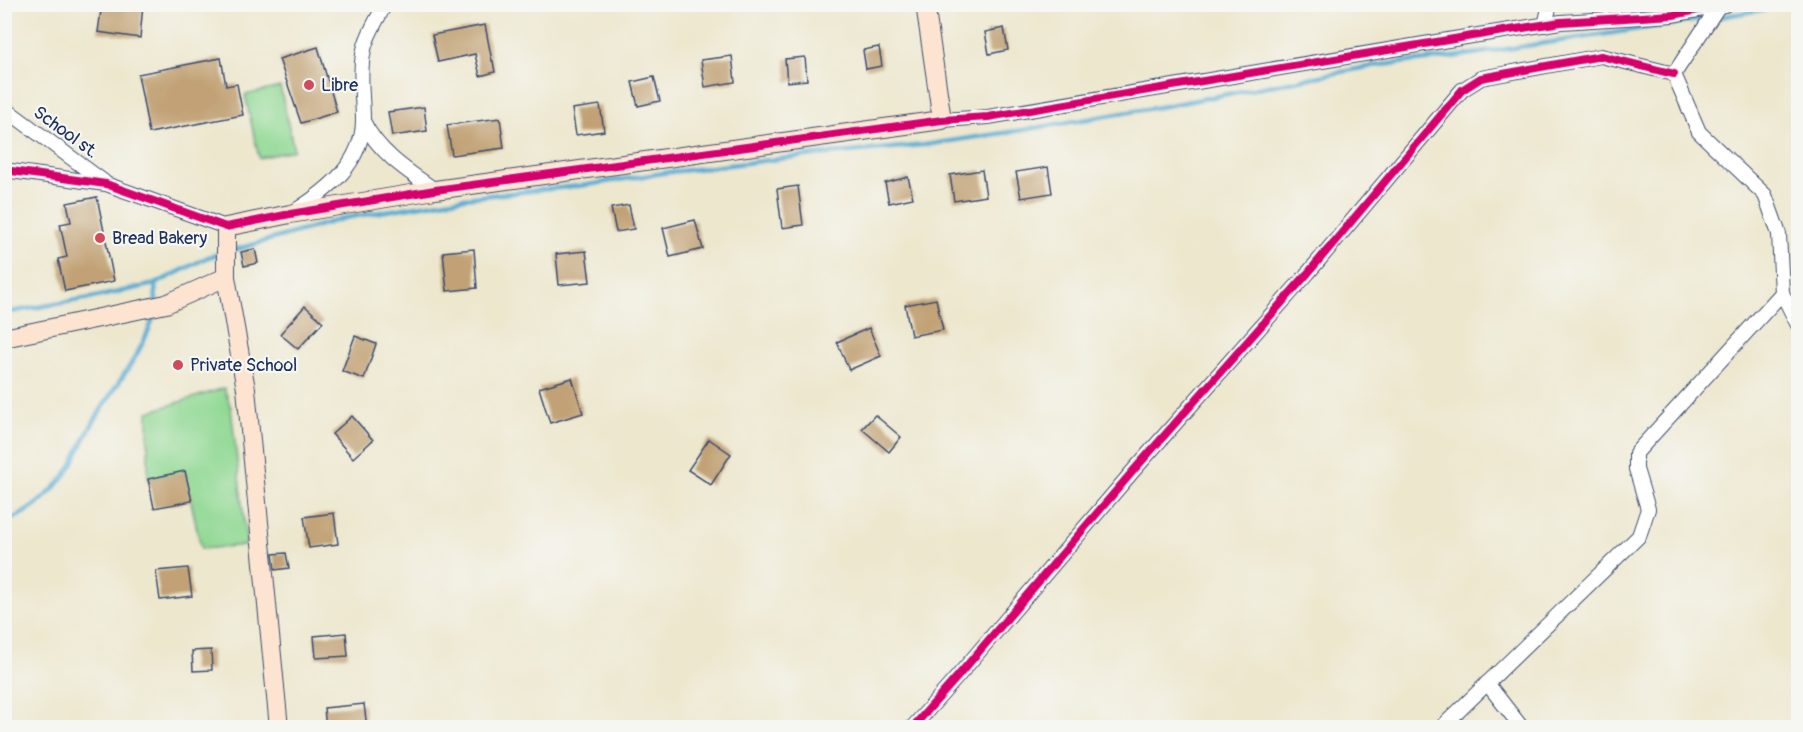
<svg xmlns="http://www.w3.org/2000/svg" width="1803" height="732" font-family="Pangolin,sans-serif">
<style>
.green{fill:#8fd892;stroke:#558478;stroke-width:1.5}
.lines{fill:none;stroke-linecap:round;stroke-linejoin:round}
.stream{stroke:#56acd3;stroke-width:4.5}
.building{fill:#c1a175}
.street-casing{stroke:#3a4b6f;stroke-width:16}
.secondary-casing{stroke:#3a4b6f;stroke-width:20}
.street{stroke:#fff;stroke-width:14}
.secondary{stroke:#fde4d1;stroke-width:18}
.cycleway-casing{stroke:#f6f6f2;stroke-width:11}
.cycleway{stroke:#d6006c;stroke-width:8}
.poi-dot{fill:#d1495b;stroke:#f6f6f2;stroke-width:2}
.labels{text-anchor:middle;stroke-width:4.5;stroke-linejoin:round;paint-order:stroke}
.poi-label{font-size:18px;fill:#1b2f5e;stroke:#f6f6f2;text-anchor:start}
.street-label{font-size:18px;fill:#1b2f5e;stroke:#f6f6f2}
</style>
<rect width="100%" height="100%" fill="#f6f6f2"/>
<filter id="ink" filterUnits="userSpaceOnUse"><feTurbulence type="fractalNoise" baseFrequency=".0167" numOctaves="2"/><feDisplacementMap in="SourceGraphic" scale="12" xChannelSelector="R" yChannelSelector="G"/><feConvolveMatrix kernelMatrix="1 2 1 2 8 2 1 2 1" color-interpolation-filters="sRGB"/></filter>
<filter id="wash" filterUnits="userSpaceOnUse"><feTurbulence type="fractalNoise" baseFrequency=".008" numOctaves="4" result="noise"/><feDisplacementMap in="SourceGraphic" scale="24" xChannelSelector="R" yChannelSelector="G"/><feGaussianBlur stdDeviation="1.35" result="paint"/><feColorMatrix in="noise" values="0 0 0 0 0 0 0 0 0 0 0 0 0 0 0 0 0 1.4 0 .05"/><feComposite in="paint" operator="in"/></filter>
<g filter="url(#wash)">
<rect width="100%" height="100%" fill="#ede7ce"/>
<g class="green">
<path d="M280,87L294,150L259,158L245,95Z"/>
<path d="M224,388L231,408L247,545L201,549L185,472L148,479V412Z"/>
</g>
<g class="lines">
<g class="stream">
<path d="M1714,18L1795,4"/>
<path d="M231,251L345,218L464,198L587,185L663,173L795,157L924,145L1023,130L1165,106L1373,66L1453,57L1706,19"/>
<path d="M155,284L156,301"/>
<path d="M4,313L96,297L155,284L208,257L223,253"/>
<path d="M4,522C27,514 48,496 63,478C75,463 82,441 92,425C113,387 143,355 155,312"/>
</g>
</g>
<g id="blocks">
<g class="building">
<path d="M102,4H143L140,38L98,32Z"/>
<path d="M485,25L492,61H493L495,72L480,76L475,54L438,62L432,35Z"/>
<path d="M1004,28L1008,50L989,54L985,32Z"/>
<path d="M318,47L337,112L301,123L279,59Z"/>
<path d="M879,47L882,66L866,69L863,50Z"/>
<path d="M732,56L735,82L705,87L701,60Z"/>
<path d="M805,57L807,80L787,82L785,59Z"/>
<path d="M221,58L226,86L237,84L243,115L149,133L138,74Z"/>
<path d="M654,77L660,101L638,106L632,82Z"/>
<path d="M600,105L604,131L576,135L572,109Z"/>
<path d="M424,107L427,131L392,136L388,112Z"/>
<path d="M500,118L504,148L452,155L447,125Z"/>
<path d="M1048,167L1052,193L1021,198L1016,172Z"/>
<path d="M982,170L986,196L954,201L950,175Z"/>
<path d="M908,177L913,198L889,203L885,183Z"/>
<path d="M798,186L803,225L782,228L777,189Z"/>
<path d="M97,197L114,281L65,291L58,259L67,257L60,224L71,222L67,203Z"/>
<path d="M629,205L634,229L616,232L611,208Z"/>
<path d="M695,220L703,249L670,257L663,228Z"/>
<path d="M255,249L258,263L244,266L241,252Z"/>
<path d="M474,249L477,288L447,291L443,252Z"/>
<path d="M586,251L590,282L559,285L556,254Z"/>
<path d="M936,299L943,330L911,336L905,305Z"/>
<path d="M305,306L323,322L298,349L280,334Z"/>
<path d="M869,328L881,356L849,370L837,342Z"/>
<path d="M355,336L376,344L364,379L342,371Z"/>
<path d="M572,378L583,413L550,423L539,388Z"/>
<path d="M875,415L901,437L889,452L862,429Z"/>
<path d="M352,416L373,440L353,458L332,434Z"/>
<path d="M709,439L731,454L711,485L688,470Z"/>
<path d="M185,471L192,501L154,508L148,479Z"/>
<path d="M334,513L338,544L309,548L304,517Z"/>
<path d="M286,553L289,568L275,570L273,554Z"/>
<path d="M188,568L192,596L160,600L156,571Z"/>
<path d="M346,633L348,656L316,658L314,636Z"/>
<path d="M211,650L212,670L193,671L192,651Z"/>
<path d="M364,704L367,728H326L324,708Z"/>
</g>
</g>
</g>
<g filter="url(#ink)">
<use href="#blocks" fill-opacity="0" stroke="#3a4b6f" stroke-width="1.5"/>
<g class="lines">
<g class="street-casing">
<g id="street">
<path d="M1545,25L1550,4"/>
<path d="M4,108L104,182"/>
<path d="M942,120L988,117L1472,36L1561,22L1673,15L1725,5"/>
<path d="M363,121C378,152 407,171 435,190"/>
<path d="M4,170L106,184L226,227"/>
<path d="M295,211C328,190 363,163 363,120C363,98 359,77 363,55C365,38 377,20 385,4"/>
<path d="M1782,293L1798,325"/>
<path d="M1487,683L1522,728"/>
<path d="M912,728L958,676L1133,471L1308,273L1462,90L1481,78L1601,56L1674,74"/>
<path d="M1441,728L1639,536L1648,509L1636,469V453L1782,293L1779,234L1765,195L1699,132L1674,74L1720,4"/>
</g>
</g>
<g class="secondary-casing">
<g id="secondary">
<path d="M4,338L166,304L226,277"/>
<path d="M279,728L246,389L226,277V227L290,214L435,190L942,120L925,4"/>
</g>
</g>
<use href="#street" class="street"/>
<use href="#secondary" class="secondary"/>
<g class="cycleway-casing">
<g id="cycleway">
<path d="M4,170L106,184L226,227L290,214L435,190L942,120L988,117L1472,36L1561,22L1673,15L1727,4"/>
<path d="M912,728L958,676L1133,471L1308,273L1462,90L1481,78L1601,56L1674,74"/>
</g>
</g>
<use href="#cycleway" class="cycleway"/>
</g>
</g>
<g class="poi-dot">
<circle cx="309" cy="85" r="6"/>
<circle cx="100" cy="238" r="6"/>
<circle cx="178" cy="365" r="6"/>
</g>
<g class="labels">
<g class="poi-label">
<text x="321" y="91">Libre</text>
<text x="112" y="244">Bread Bakery</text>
<text x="190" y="371">Private School</text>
</g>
<g class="street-label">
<text transform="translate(66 132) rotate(36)" y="6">School st.</text>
</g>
</g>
<rect width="1803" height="732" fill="none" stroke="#f6f6f2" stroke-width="24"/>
</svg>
